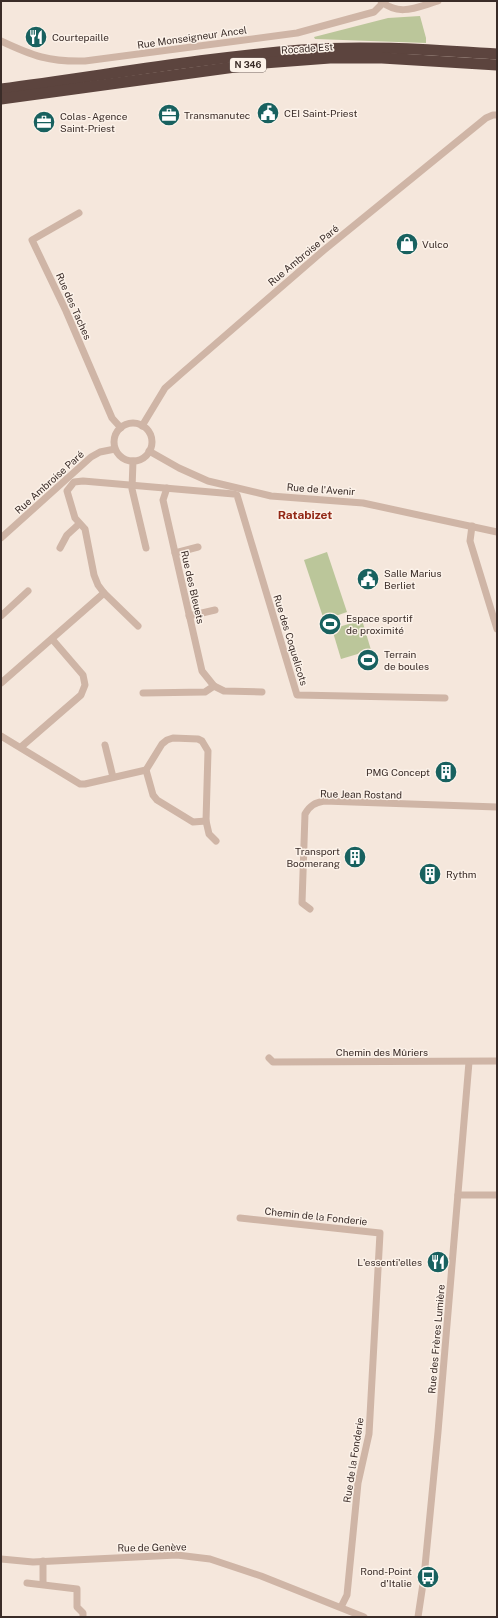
<svg xmlns="http://www.w3.org/2000/svg" width="498" height="1618" font-family="'Public Sans',sans-serif">
<style>
.green{fill:#bbc69a}
.lines{fill:none;stroke-linecap:round;stroke-linejoin:round}
.minor{stroke:#cfb5a6;stroke-width:7}
.highway{stroke:#5c443e;stroke-width:11}
.labels{text-anchor:middle;stroke-width:3;stroke-linejoin:round;paint-order:stroke}
.shield{fill:#fcf2e9;stroke:#746762;stroke-width:1}
.shield-label{font-size:9px;font-weight:bold;fill:#3a2c28}
.poi-label{font-size:10px;fill:#3a2c28;stroke:#fcf2e9;text-anchor:start}
.street-label{font-size:10px;fill:#3a2c28;stroke:#fcf2e9}
.quarter-label{font-size:12px;font-weight:bold;fill:#932917;stroke:#fcf2e9}
</style>
<rect width="100%" height="100%" fill="#f5e7dc"/>
<g class="green">
<path d="M420,16L426,38V43L315,39L314,37L388,18Z"/>
<path d="M327,552L347,612L324,620L304,560Z"/>
<path d="M362,620L371,650L341,659L332,629Z"/>
</g>
<g class="lines">
<g class="minor">
<path d="M381,1C399,17 417,7 438,1"/>
<path d="M1,41C33,56 49,62 85,61L297,33L374,12L383,3"/>
<path d="M79,213L32,240L66,311L112,418L121,428"/>
<circle cx="133" cy="442" r="19"/>
<path d="M142,426L165,388L182,373L324,250L486,118L493,115H497"/>
<path d="M149,451L179,468L208,481L271,496L363,503L497,532"/>
<path d="M133,461L132,489L146,548"/>
<path d="M167,488L163,500L202,671L214,686"/>
<path d="M472,526L470,541L497,629"/>
<path d="M1,538L91,457L100,452L115,449"/>
<path d="M60,548L67,535L79,524"/>
<path d="M175,553L198,547"/>
<path d="M1,616L28,591"/>
<path d="M189,616L215,610"/>
<path d="M138,626L104,593L98,585L94,575L85,529L75,518L67,491L74,482L83,481L234,494L237,495L297,695L445,698"/>
<path d="M1,683L104,593"/>
<path d="M143,693L205,692L214,686L224,691L262,692"/>
<path d="M1,736L80,784H85L146,770L153,795L157,800L193,822L206,821"/>
<path d="M105,745L113,777"/>
<path d="M21,747L81,695L85,685L83,675L52,639"/>
<path d="M146,770L162,744L167,740L173,738L198,739L202,741L208,751L206,821L209,834L216,841"/>
<path d="M310,909L302,903L305,814C310,805 315,803 324,801L497,807"/>
<path d="M269,1058L273,1062L497,1061"/>
<path d="M458,1195H497"/>
<path d="M240,1218L380,1233L369,1434L358,1483L347,1595L341,1607"/>
<path d="M1,1559L33,1562L177,1555L210,1559L261,1576L364,1617"/>
<path d="M43,1561V1584"/>
<path d="M27,1583L77,1589V1607L83,1613V1617"/>
<path d="M418,1617L424,1577L438,1432L469,1062"/>
</g>
<g class="highway">
<path d="M1,89C101,76 200,58 301,50C366,45 432,50 497,54"/>
<path d="M1,99L264,63L330,58H382L497,65"/>
</g>
</g>
<defs>
<g id="restaurant-disc" transform="scale(1.15)"><circle r="9.5" fill="#18615f" stroke="#fcf2e9"/><path d="M-5-6h1v4h1v-4h1v4h1v-4h1v5L-1.5 .5V6h-2V.5L-5-1ZM5-6V6H3V1.5H1.5Q1.5-4 5-6Z" fill="#fff"/></g>
<g id="civic-disc" transform="scale(1.15)"><circle r="9.5" fill="#18615f" stroke="#fcf2e9"/><path d="M-.6-6.5H3V-4.5H.6V-3L4-1V1h2V6H-6V1h2V-1L-.6-3ZM-1.2 2.5V6h2.4V2.5Z" fill="#fff"/></g>
<g id="office-disc" transform="scale(1.15)"><circle r="9.5" fill="#18615f" stroke="#fcf2e9"/><path d="M-6-3h4V-5.5h4V-3h4V5H-6ZM-1-4.5V-3h2v-1.5ZM-6 0V1H6V0Z" fill="#fff"/></g>
<g id="shop-disc" transform="scale(1.15)"><circle r="9.5" fill="#18615f" stroke="#fcf2e9"/><path d="M-5-2.5h2.3a2.7 3.5 0 0 1 5.4 0H5L5.5 6h-11ZM-1.5-2.5h3a1.5 2.3 0 0 0-3 0Z" fill="#fff"/></g>
<g id="stadium-disc" transform="scale(1.15)"><circle r="9.5" fill="#18615f" stroke="#fcf2e9"/><path d="M0-5a6.5 5 0 1 0 0 10a6.5 5 0 1 0 0-10ZM-3.5-1.8h7v3.6h-7Z" fill="#fff"/></g>
<g id="building-disc" transform="scale(1.15)"><circle r="9.5" fill="#18615f" stroke="#fcf2e9"/><path d="M-4-6H4V6H1V3H-1V6H-4ZM-2.5-4.3h1.7v1.8h-1.7ZM.8-4.3h1.7v1.8H.8ZM-2.5-1h1.7V.8h-1.7ZM.8-1h1.7V.8H.8Z" fill="#fff"/></g>
<g id="bus-disc" transform="scale(1.15)"><circle r="9.5" fill="#18615f" stroke="#fcf2e9"/><path d="M-5-6H5V4H4V6H2V4H-2V6H-4V4H-5ZM-3.5-4V0h7V-4ZM-3.5 1.2v1.5H-2V1.2ZM2 1.2v1.5H3.5V1.2Z" fill="#fff"/></g>
</defs>
<g fill-rule="evenodd">
<use href="#restaurant-disc" x="36" y="37"/>
<use href="#civic-disc" x="268" y="113"/>
<use href="#office-disc" x="169" y="115"/>
<use href="#office-disc" x="44" y="122"/>
<use href="#shop-disc" x="407" y="244"/>
<use href="#civic-disc" x="368" y="579"/>
<use href="#stadium-disc" x="330" y="624"/>
<use href="#stadium-disc" x="368" y="660"/>
<use href="#building-disc" x="446" y="772"/>
<use href="#building-disc" x="355" y="857"/>
<use href="#building-disc" x="430" y="874"/>
<use href="#restaurant-disc" x="438" y="1262"/>
<use href="#bus-disc" x="428" y="1577"/>
</g>
<g class="labels">
<rect class="shield" x="230" y="58" width="36" height="14" rx="3"/>
<g class="shield-label">
<text x="248" y="68">N 346</text>
</g>
<g class="poi-label">
<text x="52" y="41">Courtepaille</text>
<text x="284" y="117">CEI Saint-Priest</text>
<text x="184" y="119">Transmanutec</text>
<text x="60" y="120">Colas - Agence<tspan x="60" dy="12">Saint-Priest</tspan></text>
<text x="422" y="248">Vulco</text>
<text x="384" y="577">Salle Marius<tspan x="384" dy="12">Berliet</tspan></text>
<text x="346" y="622">Espace sportif<tspan x="346" dy="12">de proximité</tspan></text>
<text x="384" y="658">Terrain<tspan x="384" dy="12">de boules</tspan></text>
<text x="430" y="776" text-anchor="end">PMG Concept</text>
<text x="340" y="855" text-anchor="end">Transport<tspan x="340" dy="12">Boomerang</tspan></text>
<text x="446" y="878">Rythm</text>
<text x="422" y="1266" text-anchor="end">L'essenti'elles</text>
<text x="412" y="1575" text-anchor="end">Rond-Point<tspan x="412" dy="12">d'Italie</tspan></text>
</g>
<g class="street-label">
<text transform="translate(192 37) rotate(-8)" y="4">Rue Monseigneur Ancel</text>
<text transform="translate(307 48) rotate(-4)" y="4">Rocade Est</text>
<text transform="translate(303 255) rotate(-40)" y="4">Rue Ambroise Paré</text>
<text transform="translate(74 306) rotate(66)" y="4">Rue des Taches</text>
<text transform="translate(49 482) rotate(-42)" y="4">Rue Ambroise Paré</text>
<text transform="translate(321 489) rotate(4)" y="4">Rue de l'Avenir</text>
<text transform="translate(193 587) rotate(77)" y="4">Rue des Bleuets</text>
<text transform="translate(291 640) rotate(73)" y="4">Rue des Coquelicots</text>
<text transform="translate(361 794) rotate(1)" y="4">Rue Jean Rostand</text>
<text x="382" y="1056">Chemin des Mûriers</text>
<text transform="translate(316 1216) rotate(6)" y="4">Chemin de la Fonderie</text>
<text transform="translate(436 1339) rotate(-85)" y="4">Rue des Frères Lumière</text>
<text transform="translate(353 1460) rotate(-81)" y="4">Rue de la Fonderie</text>
<text transform="translate(152 1547) rotate(-1)" y="4">Rue de Genève</text>
</g>
<g class="quarter-label">
<text x="305" y="519">Ratabizet</text>
</g>
</g>
<rect width="498" height="1618" fill="none" stroke="#3a2c28" stroke-width="4"/>
</svg>
